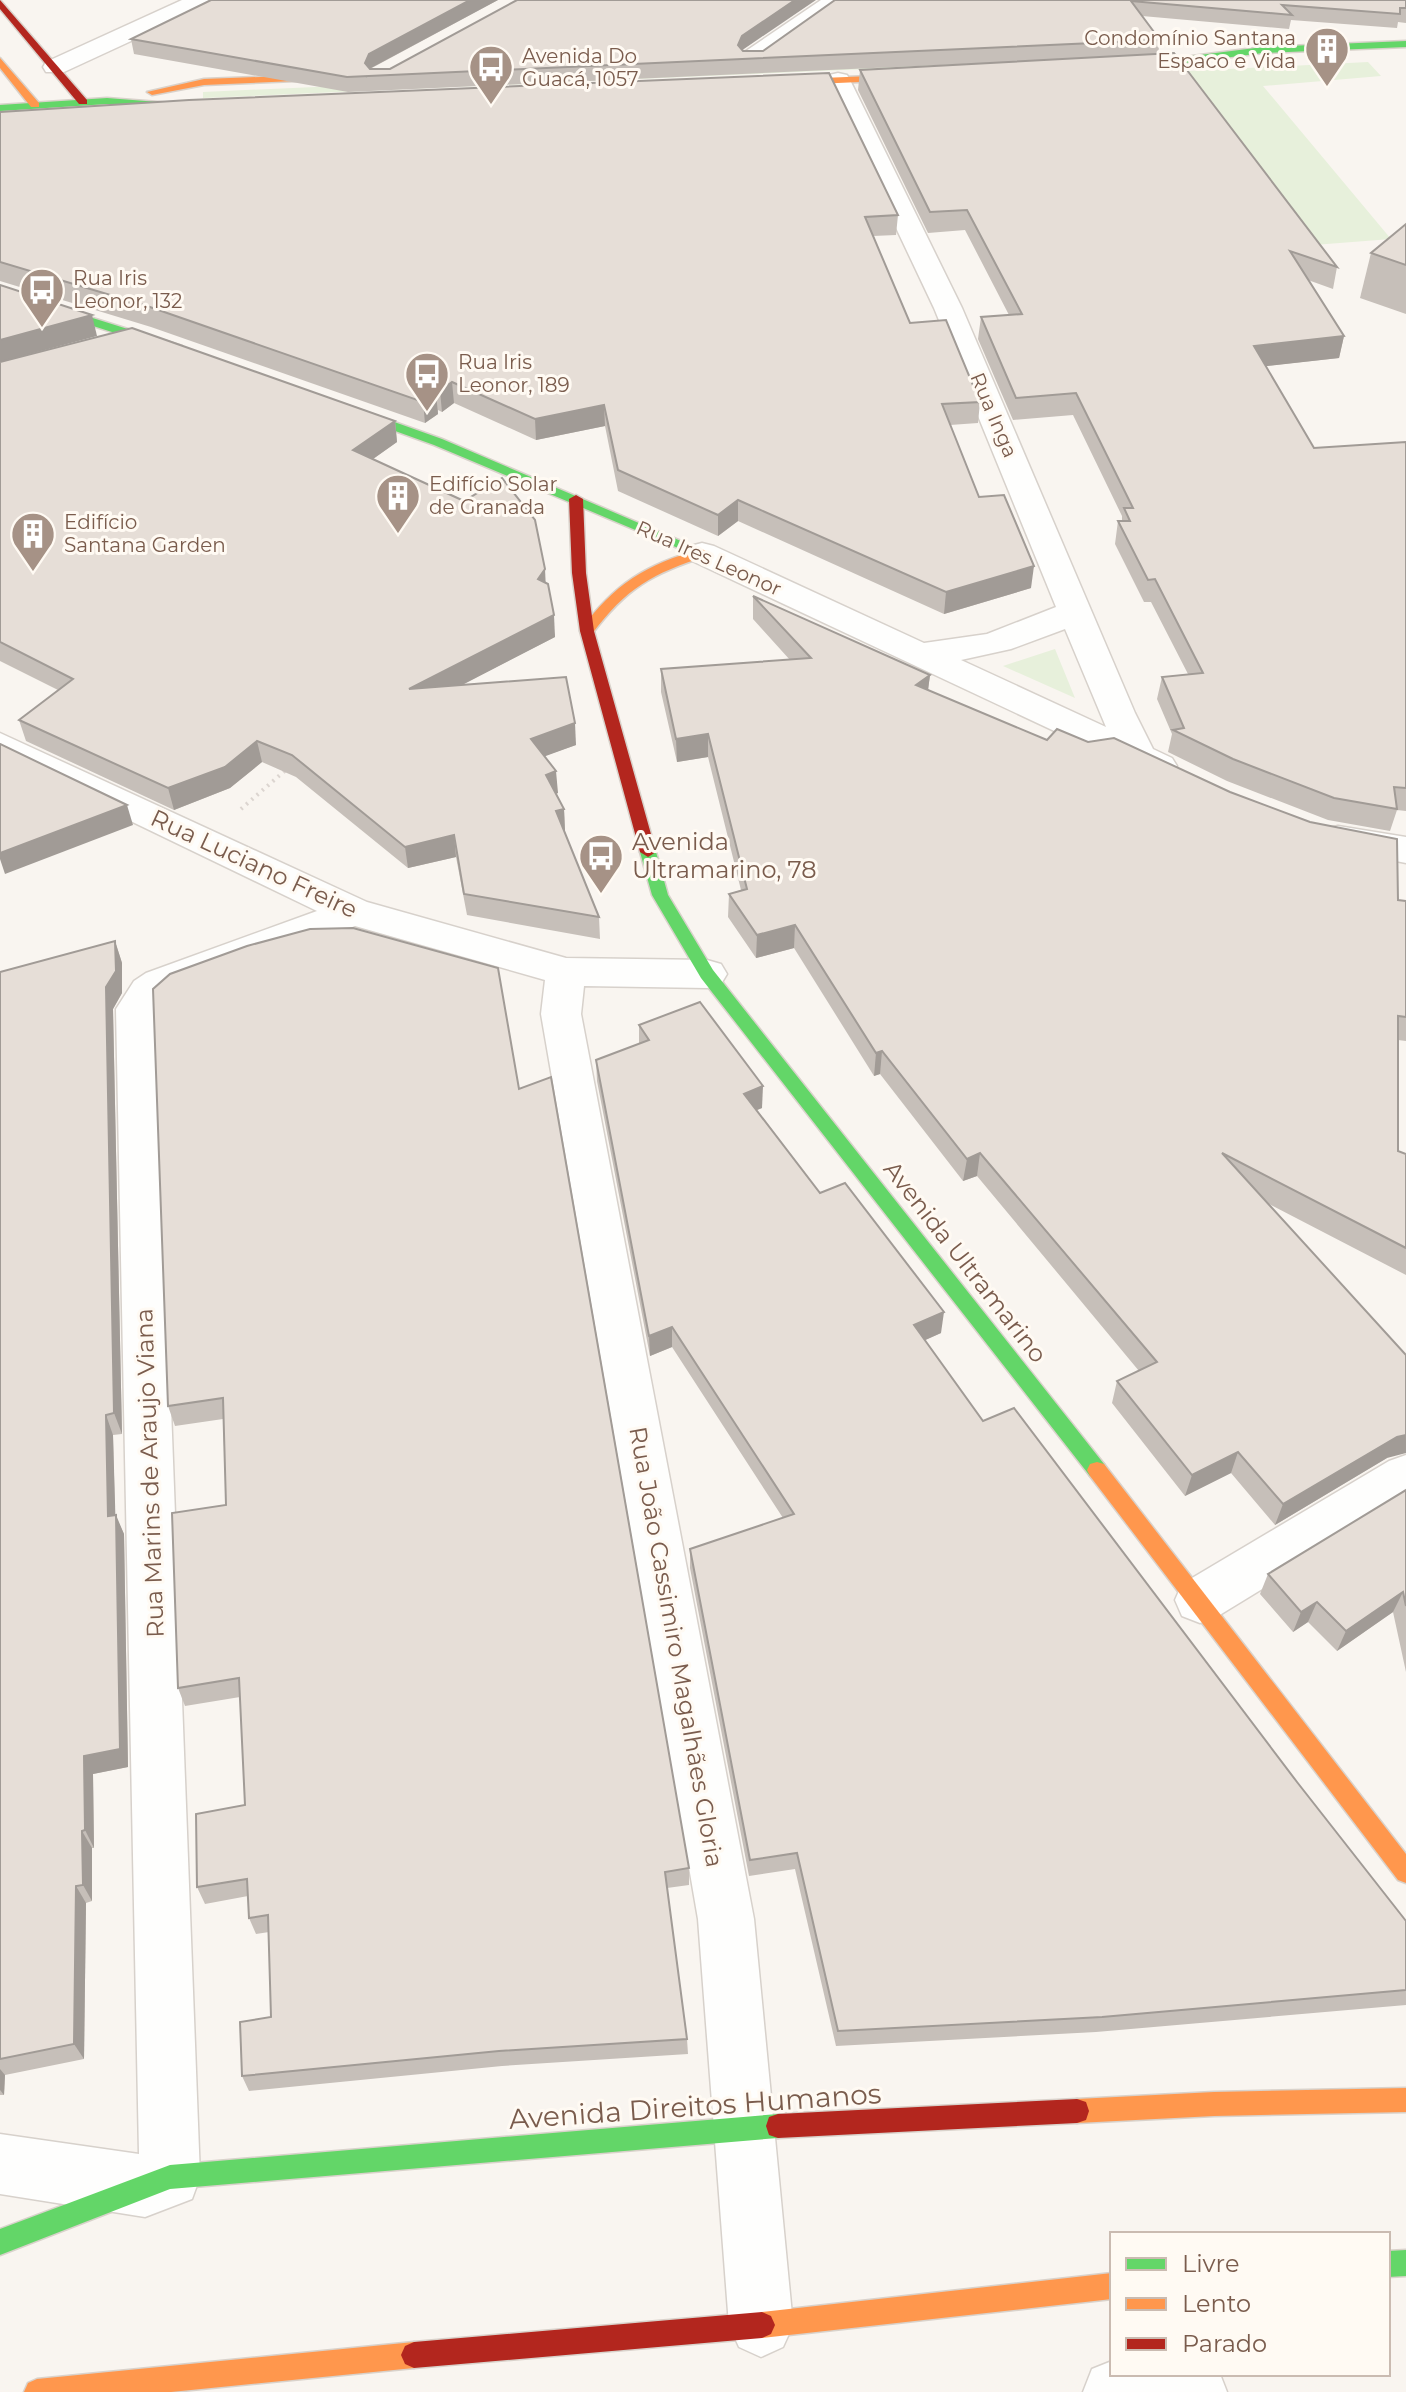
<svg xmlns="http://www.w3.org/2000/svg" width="1406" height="2392" font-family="Montserrat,sans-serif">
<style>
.green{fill:#e7f0db}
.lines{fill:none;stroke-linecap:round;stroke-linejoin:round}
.street-casing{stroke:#d7d1cb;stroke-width:3}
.fast-casing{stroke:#d9d2cb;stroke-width:3}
.slow-casing{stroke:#d9d2cb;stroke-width:3}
.jam-casing{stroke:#d9d2cb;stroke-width:3}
.path{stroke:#dcd5d0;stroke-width:4;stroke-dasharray:2 5;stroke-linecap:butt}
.street{fill:#fefefd;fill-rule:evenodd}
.fast{fill:#63d668;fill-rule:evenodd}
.slow{fill:#ff974d;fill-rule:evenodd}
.jam{fill:#b3261e;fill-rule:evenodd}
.wall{fill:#c6bfb9}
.shaded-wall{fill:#a19b96}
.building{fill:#e6ded7;stroke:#a19b96;stroke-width:2}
.labels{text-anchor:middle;stroke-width:6;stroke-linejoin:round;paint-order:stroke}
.far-poi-label{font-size:20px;fill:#7a5c4d;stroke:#fffaf3;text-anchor:start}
.far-street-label{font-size:20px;fill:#7a5c4d;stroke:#fffaf3}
.poi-label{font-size:24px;fill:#7a5c4d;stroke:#fffaf3;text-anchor:start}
.street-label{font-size:24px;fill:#7a5c4d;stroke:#fffaf3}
.near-street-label{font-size:28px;fill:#7a5c4d;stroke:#fffaf3}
</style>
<rect width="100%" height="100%" fill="#f9f5f0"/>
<g class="green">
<path d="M1137,50L1141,57L203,98V92Z"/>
<path d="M1368,62L1381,76L1263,86L1391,239L1301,246L1169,72Z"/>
<path d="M1055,649L1075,698L1003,666Z"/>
</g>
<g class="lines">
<g class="street-casing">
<g id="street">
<path d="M182,0H213L209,5L64,72H46L43,67L46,62Z"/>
<path d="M821,0H849L761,63H743L740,58L743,53Z"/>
<path d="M838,73L847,75L850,80L962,308L1135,713L1153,749L1172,758L1177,766L1172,774L1159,778L1146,774L690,560L686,553L690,546L702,543L714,546L924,643L987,634L1056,607L934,308L826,80L829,75ZM1065,629L1106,727L961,660L1011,649Z"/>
<path d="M0,733L367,902L566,958L707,960L721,964L727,974L721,984L707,988L584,986L581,1014L754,1919L793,2325L783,2347L761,2357L739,2347L729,2325L698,1919L541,1014L545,980L355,926L174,993L162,1001L156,1010L200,2177L192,2199L145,2217L0,2194V2134L139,2154L116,1009L134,981L146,973L317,911L0,758Z"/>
<path d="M1338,826L1406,837V863L1325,847L1319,838L1325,829Z"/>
<path d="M1406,1455V1501L1218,1616L1200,1623L1182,1616L1175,1600L1182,1584L1389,1461Z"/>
<path d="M1112,2361V2374H1220L1227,2392H1083L1092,2369Z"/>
</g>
</g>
<g class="fast-casing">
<g id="fast">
<path d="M1406,41V47L1263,53L1121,71L1116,68L1121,65L1263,47Z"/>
<path d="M107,98L197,105L202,108L197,111L107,104L0,111V105Z"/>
<path d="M0,289L182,346L184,349L174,352L0,296Z"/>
<path d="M341,403L442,439L709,553L702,557L697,556L434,445L337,410V404Z"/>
<path d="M648,847L656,852L668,895L713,970L1104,1464L1107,1470L1104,1476L1097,1478L1090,1476L701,978L652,895L640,852Z"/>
<path d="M778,2114L787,2117L790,2126L787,2135L778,2138L170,2189L0,2255V2229L170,2165Z"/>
<path d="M1406,2250V2276L1388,2277V2251Z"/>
</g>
</g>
<g class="slow-casing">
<g id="slow">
<path d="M0,58L39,103V107H31L0,68Z"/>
<path d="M338,74L343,77L342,79L204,85L152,95L147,92L204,79Z"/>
<path d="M920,74L925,77L924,79L773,86L768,83L773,80Z"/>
<path d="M702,549L709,553L707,556C653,573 626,588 592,634H582L580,631C614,584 646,564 702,549Z"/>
<path d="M1097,1462L1104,1464L1406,1854V1883L1398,1880L1090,1476L1087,1470L1090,1464Z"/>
<path d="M1406,2088V2112L1214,2116L1077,2123L1068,2120L1065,2111L1068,2102L1077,2099L1214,2092Z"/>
<path d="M1112,2273V2299L762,2338L753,2334L749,2325L753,2316L762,2312Z"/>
<path d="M414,2342L423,2346L427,2355L423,2364L414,2368L171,2392H24L28,2383L37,2379Z"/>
</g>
</g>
<g class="jam-casing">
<g id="jam">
<path d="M0,0L87,100V104H79L0,9Z"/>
<path d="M576,495L583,499L586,573L594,631L656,852L648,857L640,852L580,631L572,573L569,499Z"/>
<path d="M1077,2099L1086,2102L1089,2111L1086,2120L1077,2123L778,2138L769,2135L766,2126L769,2117L778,2114Z"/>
<path d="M762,2312L771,2316L775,2325L771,2334L762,2338L414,2368L405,2364L401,2355L405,2346L414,2342Z"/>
</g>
</g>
<path class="path" d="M241,809L288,768"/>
<use href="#street" class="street"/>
<use href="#fast" class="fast"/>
<use href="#slow" class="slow"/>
<use href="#jam" class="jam"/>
</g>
<g class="wall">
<path d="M211,0H498L370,69L742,50L743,51H763L835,0H1406V23L1398,22L1397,28L1291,20L1289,29L1142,16L1160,40L1158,54L1337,267L1333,289L1308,280L1344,336L1339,358L1265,366L1314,448L1406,442V811L1397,810L1390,831L1328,820L1227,781L1168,752L1172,734L1157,699L1162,677L1188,674L1151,602H1144L1115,544L1118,521H1122V516L1073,415L1013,420L978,339L981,317L1009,315L965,230L928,233L858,90L860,70L1093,58L348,92L134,54L131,39Z"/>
<path d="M0,112L898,215L896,235L873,236L910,323L980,402L978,423L950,425L979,497L1031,588L944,614L738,521L718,536L618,491L605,426L536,440L454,403L442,412L438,410V414L425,423L151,327L0,281Z"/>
<path d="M1406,224V314L1360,298L1371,253Z"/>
<path d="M0,362L395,421L397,442L373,459L546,583L555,637L461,685L576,745L544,756L558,793L556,794L564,809L565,831L564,832L599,917L600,939L467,915L456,857L408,868L296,777L262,762L230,788L174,810L26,741L19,720L58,690L0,661Z"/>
<path d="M753,596L930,675L928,690L1398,900L1406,901V1041L1398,1040V1151L1406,1154V1275L1267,1203L1387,1458L1275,1525L1231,1473L1185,1496L1112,1403L1117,1381L1139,1371L977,1176L963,1181L880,1074L874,1076L794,948L756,958L728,917L729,894L741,890L708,757L677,762L661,692V669L790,660L753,619Z"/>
<path d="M115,941L122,963V993L113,1009L122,1434L113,1435L115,1515L124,1534L128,1767L93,1774L94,1848H92V1901L86,1903L84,2059L5,2075L4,2095H0V972Z"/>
<path d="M639,1025L762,1108L757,1110L820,1193L941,1333L925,1340L983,1421L1297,1782L1406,1921V2005L1096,2032L836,2046L795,1869L749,1876L690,1568V1549L783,1518L672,1347L650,1356L597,1081L596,1060L639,1044Z"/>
<path d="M519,1089L689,1868V1885L667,1888L687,2039L688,2054L502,2066L249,2091L242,2076L271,2017L269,1932L256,1934L249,1918L248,1896L205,1904L197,1887L245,1805L240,1697L185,1706L178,1688L226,1505L223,1419L175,1426L168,1406Z"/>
<path d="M1406,1490V1672L1393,1612L1337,1651L1308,1622L1293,1632L1260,1594L1268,1574Z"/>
</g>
<g class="shaded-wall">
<path d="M470,0H498L371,68L366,78L365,63L369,54Z"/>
<path d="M795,0H816L741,51L738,45L742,36Z"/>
<path d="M92,315L97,336L0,362V340Z"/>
<path d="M1344,336L1339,358L1249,368L1254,346Z"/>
<path d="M452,382L454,403L442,412L440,391Z"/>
<path d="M436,393L438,414L425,423L423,402Z"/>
<path d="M604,405L605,426L536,440L535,419Z"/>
<path d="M395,421L397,442L356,471L353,450Z"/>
<path d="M738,500V521L718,536V515Z"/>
<path d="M1034,566L1031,588L944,614L946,592Z"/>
<path d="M545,569L546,590L538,579Z"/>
<path d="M554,615L555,637L412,711L409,689Z"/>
<path d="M930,675L927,698L916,685Z"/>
<path d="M575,723L576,745L532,761L531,739Z"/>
<path d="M708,734V757L677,762L676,739Z"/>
<path d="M257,741L262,762L230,788L174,810L168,788Z"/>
<path d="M556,771L558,793L548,796L546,775Z"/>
<path d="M127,805L133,825L5,874L0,859V853Z"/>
<path d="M564,809L565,831L558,833L556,811Z"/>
<path d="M454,835L456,857L408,868L405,847Z"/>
<path d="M795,925L794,948L756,958L757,935Z"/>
<path d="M115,941L122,963V993L113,1009L122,1434L114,1413L106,987Z"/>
<path d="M882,1051L880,1074L874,1076L876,1053Z"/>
<path d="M763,1086L762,1108L744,1115V1094Z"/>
<path d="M980,1153L977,1176L963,1181L967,1159Z"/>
<path d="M944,1312L941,1333L912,1346L914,1325Z"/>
<path d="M672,1327V1347L650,1356L649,1336Z"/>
<path d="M106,1415L113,1435L116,1536L108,1516Z"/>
<path d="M1406,1435V1453L1387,1458L1275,1525L1283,1504L1397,1437Z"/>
<path d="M1238,1452L1231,1473L1185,1496L1192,1475Z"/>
<path d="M116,1515L124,1534L128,1767L93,1774L94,1848L85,1830L84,1756Z"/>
<path d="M1403,1592L1393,1612L1337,1651L1346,1631Z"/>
<path d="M1317,1602L1308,1622L1293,1632L1301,1612Z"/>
<path d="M82,1831L92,1848V1901L83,1885Z"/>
<path d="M76,1886L86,1903L84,2059L74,2044Z"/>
<path d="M0,2069L5,2075L4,2095L0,2090Z"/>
</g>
<g class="building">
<path d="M211,0H470L369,54L365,63L370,69H390L517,0H795L742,36L738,45L743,51H763L835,0H1406V8H1400V14L1282,5L1292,15L1131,1L1160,40L347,77L131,39Z"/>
<path d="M1174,53L1337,267L1290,251L1344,336L1254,346L1314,448L1406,442V788L1394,787L1397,809L1334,798L1233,759L1173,730L1184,728L1162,677L1203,673L1155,579L1148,580L1118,521H1130L1124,508H1133L1076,393L1016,398L981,317L1022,314L967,210L930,212L860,70Z"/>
<path d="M829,73L898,215L865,217L910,323L946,320L980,402L942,404L979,497L1004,495L1034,566L946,592L738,500L718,515L618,470L604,405L535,419L452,382L440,391L431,387L436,393L423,402L147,306L0,262V112L189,100Z"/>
<path d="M1406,224V265L1371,253Z"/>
<path d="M0,285L92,315L0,340Z"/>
<path d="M132,328L395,421L353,450L464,501L502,478L535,520L545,569L538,579L548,584L554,615L409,689L566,677L575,723L531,739L556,771L546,775L564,809L556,811L599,917L464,894L454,835L405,847L292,755L257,741L225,767L168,788L19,720L73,679L0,642V362Z"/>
<path d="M753,596L930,675L916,685L1047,740L1057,729L1088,742L1114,738L1230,792L1310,822L1397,839L1398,900L1406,901V1017L1398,1016V1151L1406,1154V1248L1222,1153L1406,1355V1435L1397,1437L1283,1504L1238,1452L1192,1475L1117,1381L1157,1362L980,1153L967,1159L882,1051L876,1053L795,925L757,935L729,894L747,889L708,734L676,739L661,669L811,658Z"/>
<path d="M0,744L127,805L0,853Z"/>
<path d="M353,928L498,968L519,1089L551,1077L689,1868L665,1872L687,2039L499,2051L242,2076L240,2022L271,2017L268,1915L249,1918L247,1879L197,1887L196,1814L245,1805L239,1678L178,1688L172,1513L226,1505L223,1398L168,1406L153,989L170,974L247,946L310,929Z"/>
<path d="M115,941L116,971L106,987L114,1413L106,1415L108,1516L116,1515L120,1749L84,1756L85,1830L82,1831L83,1885L76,1886L74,2044L0,2059V972Z"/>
<path d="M700,1002L763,1086L744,1094L820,1193L845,1183L944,1312L914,1325L983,1421L1014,1408L1297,1782L1406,1921V1990L1102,2017L838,2031L797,1853L750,1860L690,1549L794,1514L672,1327L649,1336L596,1060L649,1040L639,1025Z"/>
<path d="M1406,1490V1606L1403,1592L1346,1631L1317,1602L1301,1612L1268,1574Z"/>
</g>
<defs>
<g id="building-pin" transform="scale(2.3)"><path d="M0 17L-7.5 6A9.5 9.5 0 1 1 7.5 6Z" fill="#a69286" stroke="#fffaf3"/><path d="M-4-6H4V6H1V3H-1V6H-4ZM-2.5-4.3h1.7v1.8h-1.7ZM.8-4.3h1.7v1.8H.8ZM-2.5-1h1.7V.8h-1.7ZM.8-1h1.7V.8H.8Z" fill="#fff"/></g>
<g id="bus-pin" transform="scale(2.3)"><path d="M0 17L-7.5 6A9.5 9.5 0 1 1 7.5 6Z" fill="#a69286" stroke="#fffaf3"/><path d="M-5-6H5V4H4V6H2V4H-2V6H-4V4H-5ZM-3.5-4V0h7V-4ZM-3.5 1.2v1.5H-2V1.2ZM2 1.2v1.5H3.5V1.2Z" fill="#fff"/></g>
</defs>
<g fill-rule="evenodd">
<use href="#building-pin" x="1327" y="49"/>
<use href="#bus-pin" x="491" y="67"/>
<use href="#bus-pin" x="42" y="290"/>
<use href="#bus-pin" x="427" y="374"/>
<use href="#building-pin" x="398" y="496"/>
<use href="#building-pin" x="33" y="534"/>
<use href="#bus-pin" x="601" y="856"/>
</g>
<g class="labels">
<g class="far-poi-label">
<text x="1296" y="45" text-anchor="end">Condomínio Santana<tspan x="1296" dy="23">Espaco e Vida</tspan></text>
<text x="522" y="63">Avenida Do<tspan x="522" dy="23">Guacá, 1057</tspan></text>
<text x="73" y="285">Rua Iris<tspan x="73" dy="23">Leonor, 132</tspan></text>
<text x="458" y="369">Rua Iris<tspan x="458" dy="23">Leonor, 189</tspan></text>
<text x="429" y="491">Edifício Solar<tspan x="429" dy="23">de Granada</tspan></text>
<text x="64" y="529">Edifício<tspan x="64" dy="23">Santana Garden</tspan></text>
</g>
<g class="far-street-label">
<text transform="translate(994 415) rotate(67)" y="7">Rua Inga</text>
<text transform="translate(709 558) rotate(24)" y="7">Rua Ires Leonor</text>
</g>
<g class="poi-label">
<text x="632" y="850">Avenida<tspan x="632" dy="28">Ultramarino, 78</tspan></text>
</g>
<g class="street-label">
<text transform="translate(254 864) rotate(25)" y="8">Rua Luciano Freire</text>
<text transform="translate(965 1262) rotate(52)" y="8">Avenida Ultramarino</text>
<text transform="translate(150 1473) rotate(-92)" y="8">Rua Marins de Araujo Viana</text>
<text transform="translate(676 1647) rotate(80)" y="8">Rua João Cassimiro Magalhães Gloria</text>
</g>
<g class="near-street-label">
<text transform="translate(695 2106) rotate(-4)" y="10">Avenida Direitos Humanos</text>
</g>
</g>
<rect x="1110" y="2232" width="280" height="144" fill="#fffaf3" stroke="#cabbb1" stroke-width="2"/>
<rect x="1126" y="2258" width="40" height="12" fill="#63d668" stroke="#cabbb1" stroke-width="2"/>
<text x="1182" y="2272" font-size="24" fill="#7a5c4d">Livre</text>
<rect x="1126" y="2298" width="40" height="12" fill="#ff974d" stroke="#cabbb1" stroke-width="2"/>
<text x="1182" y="2312" font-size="24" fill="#7a5c4d">Lento</text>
<rect x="1126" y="2338" width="40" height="12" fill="#b3261e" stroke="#cabbb1" stroke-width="2"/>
<text x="1182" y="2352" font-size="24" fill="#7a5c4d">Parado</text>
</svg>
